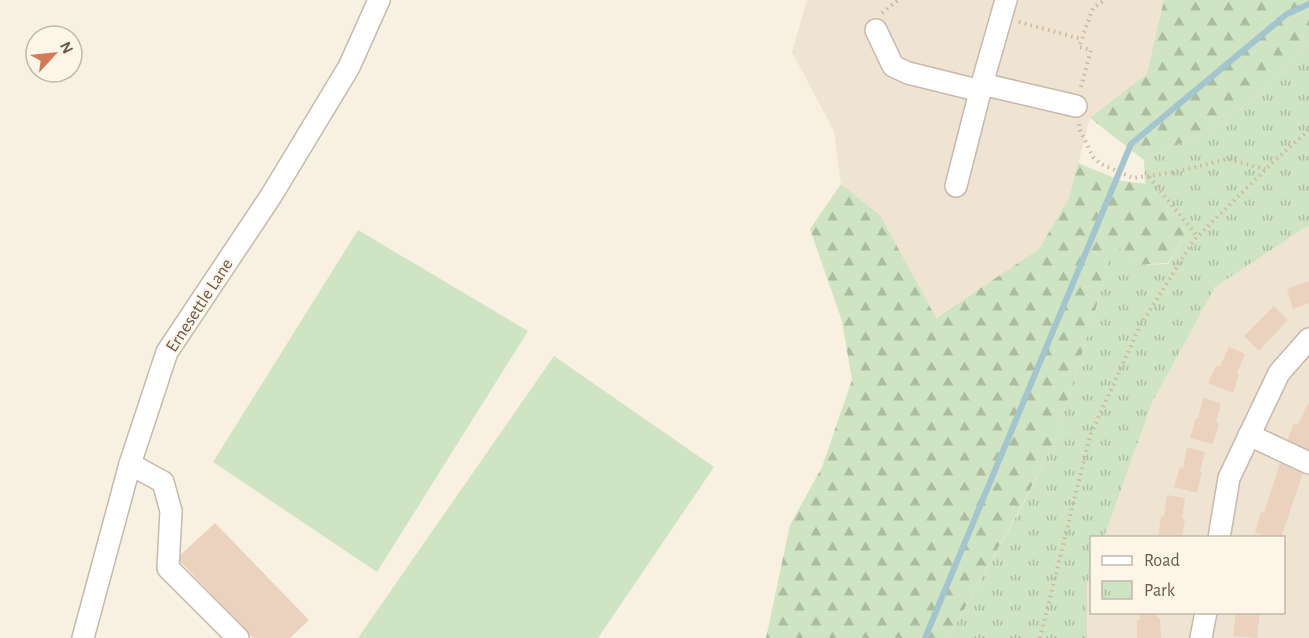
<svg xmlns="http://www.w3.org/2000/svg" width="1309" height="638" font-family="'Alegreya Sans',sans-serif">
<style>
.residential{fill:#efe3d2}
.grass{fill:#cee4c3}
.forest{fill:url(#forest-firs)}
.park{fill:url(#park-tufts)}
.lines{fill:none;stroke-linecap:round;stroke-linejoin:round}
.stream{stroke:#a2c5cf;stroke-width:6}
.building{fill:#ead2be}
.minor-casing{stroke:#c7b9ab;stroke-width:24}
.path{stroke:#ceb6a1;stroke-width:4;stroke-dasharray:1.5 4.5;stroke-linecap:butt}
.minor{stroke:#fff;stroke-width:21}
.labels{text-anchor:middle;stroke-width:4.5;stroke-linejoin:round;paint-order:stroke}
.street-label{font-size:18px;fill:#6d5a4c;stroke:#fcf5e8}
</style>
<defs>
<pattern id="forest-firs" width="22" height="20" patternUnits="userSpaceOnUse" patternTransform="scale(1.5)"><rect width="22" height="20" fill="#cee4c3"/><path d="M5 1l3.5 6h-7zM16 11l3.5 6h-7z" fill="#abbca1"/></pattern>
<pattern id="park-tufts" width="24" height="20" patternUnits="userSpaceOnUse" patternTransform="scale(1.5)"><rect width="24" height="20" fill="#cee4c3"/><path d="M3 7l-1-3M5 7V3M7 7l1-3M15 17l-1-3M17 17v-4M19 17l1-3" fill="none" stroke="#abbca1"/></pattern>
</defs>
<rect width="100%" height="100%" fill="#f8f1e2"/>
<g class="residential">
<path d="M807,0H1165L1151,77L1090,118L1069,198L1039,249L935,318L880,215L841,184L834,131L792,52Z"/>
<path d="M1309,225V638H1087V585L1091,571L1092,612H1284V538L1104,537L1152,403L1215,287Z"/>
</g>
<g class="grass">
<path d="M358,230L528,331L377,572L213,462Z"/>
<path d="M554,356L714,467L598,638H358Z"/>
</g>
<g class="forest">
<path d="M1164,0H1309V45L1255,98L1208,131L1144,160L1090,118L1147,74Z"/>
<path d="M1078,163L1122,181L1147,184L1187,233L1168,263L1137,265L1114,245L1095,312L1056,437L1027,496L955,626L950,638H766L790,525L822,467L852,380L842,321L810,229L841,184L880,215L936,318L1039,249L1069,198Z"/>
</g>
<path class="park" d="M1309,45V225L1215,287L1152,403L1104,537L1092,538L1091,571L1087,585V638H950L955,626L1027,497L1056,437L1095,312L1114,244L1137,265L1168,264L1187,233L1145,182L1144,160L1208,131L1255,98Z"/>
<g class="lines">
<path class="stream" d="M925,638L1131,144L1287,14L1309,4"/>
</g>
<g class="building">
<path d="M1309,281V303L1293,309L1287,289Z"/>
<path d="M1274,306L1288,320L1259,351L1244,336Z"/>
<path d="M1229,347L1245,354L1237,372L1239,374L1233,393L1208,383L1216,366H1220Z"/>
<path d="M1203,398L1221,403L1216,422L1219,423L1213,444L1190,438L1196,418L1198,419Z"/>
<path d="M1309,402V452L1286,443L1294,423L1298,425Z"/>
<path d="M1187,447L1205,452L1200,471L1202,472L1197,493L1174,487L1180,467L1183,468Z"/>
<path d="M1281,460L1304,470L1281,538H1274L1255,533L1261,512L1264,513Z"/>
<path d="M1167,495L1185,498L1182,518L1185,519L1182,538L1158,537L1161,516L1164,517Z"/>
<path d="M215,523L309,620L290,638H253L177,558Z"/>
<path d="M1139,612H1157V618H1160L1161,638H1137V620H1140Z"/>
<path d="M1236,612H1260L1257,638L1233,636Z"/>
</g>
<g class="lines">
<g class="minor-casing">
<g id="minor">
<path d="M876,30L893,66L908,73L981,91"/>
<path d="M982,84L1076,106"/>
<path d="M956,186L982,84L1006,0"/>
<path d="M1249,435L1309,463"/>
<path d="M130,464L163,482L171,511L168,568L238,638"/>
<path d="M1219,538L1229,478L1279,373L1309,339"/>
<path d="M83,638L130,464L167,352L271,196L349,67L379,0"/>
<path d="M1201,638L1206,612"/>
</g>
</g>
<g class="path">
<path d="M882,13L898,0"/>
<path d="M1019,22L1082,39"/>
<path d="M1081,87L1091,50L1079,47L1093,8L1105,0"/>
<path d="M1079,124L1080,130L1093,157L1101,164L1133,178L1176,172L1227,159L1265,169"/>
<path d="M1149,177L1198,237"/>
<path d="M1040,638L1090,436L1140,326L1194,240L1272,163L1309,130"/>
</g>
<use href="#minor" class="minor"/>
</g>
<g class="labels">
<g class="street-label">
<text transform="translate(199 305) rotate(-57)" y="6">Ernesettle Lane</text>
</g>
</g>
<rect x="1090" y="536" width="195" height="78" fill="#fcf5e8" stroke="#c3b7aa" stroke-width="1.5"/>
<rect x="1102" y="556" width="30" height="9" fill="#ffffff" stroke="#c3b7aa" stroke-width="1.5"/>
<text x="1144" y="566" font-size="18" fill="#6d5a4c">Road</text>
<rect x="1102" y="581" width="30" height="18" fill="url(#park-tufts)" stroke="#c3b7aa" stroke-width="1.5"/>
<text x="1144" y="596" font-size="18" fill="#6d5a4c">Park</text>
<g transform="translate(54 54) rotate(63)"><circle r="28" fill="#fcf5e8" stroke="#c3b7aa" stroke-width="1.5"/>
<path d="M0-4.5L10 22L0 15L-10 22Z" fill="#d37a56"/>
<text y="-9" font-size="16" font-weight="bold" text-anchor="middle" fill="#6d5a4c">N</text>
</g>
</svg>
